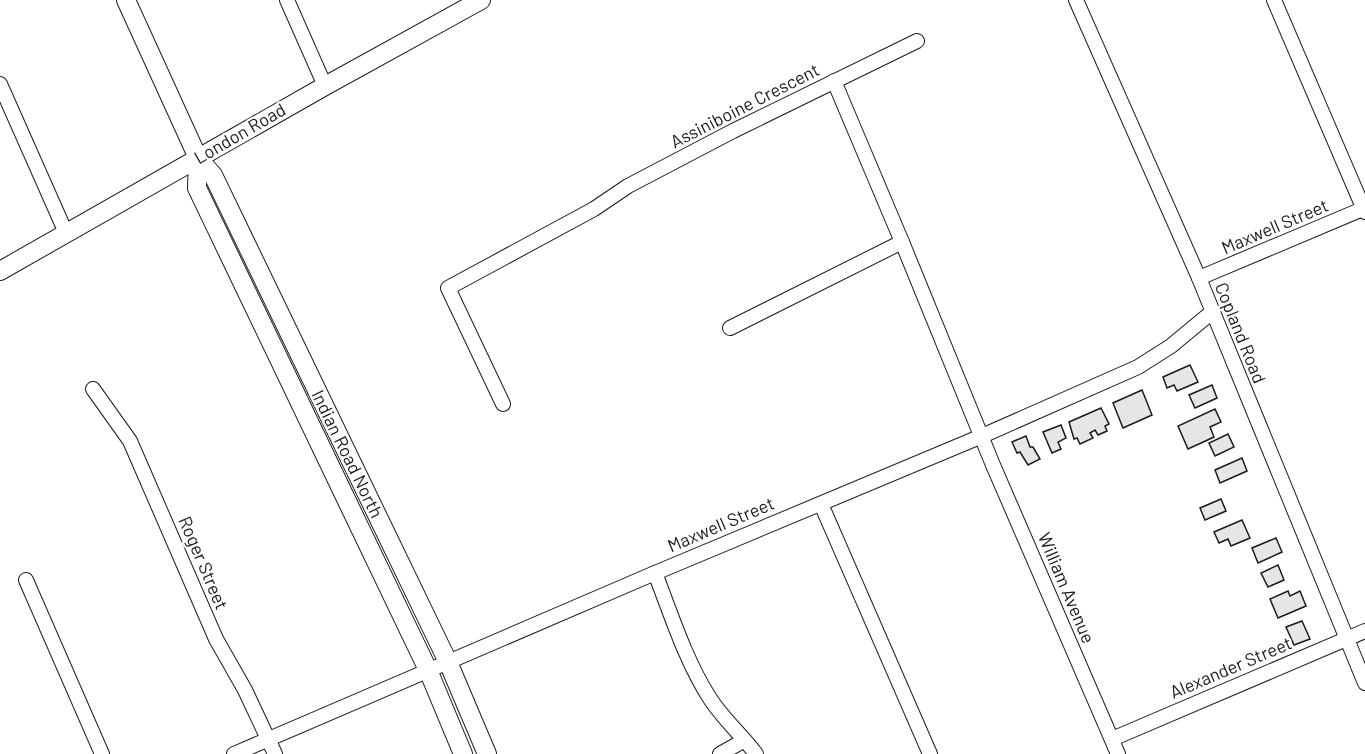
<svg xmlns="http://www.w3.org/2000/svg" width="1365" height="754" font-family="Barlow,sans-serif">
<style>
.building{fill:#e6e6e6;stroke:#1a1a1a;stroke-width:1.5}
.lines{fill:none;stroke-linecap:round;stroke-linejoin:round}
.minor-casing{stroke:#1a1a1a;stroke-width:16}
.major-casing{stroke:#1a1a1a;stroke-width:20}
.minor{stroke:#fff;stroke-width:14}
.major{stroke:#fff;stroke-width:18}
.labels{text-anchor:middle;stroke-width:4.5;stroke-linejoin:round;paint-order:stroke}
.street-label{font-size:18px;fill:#1a1a1a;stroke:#fff}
</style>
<rect width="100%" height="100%" fill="#fff"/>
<g class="building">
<path d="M1190,365L1198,382L1177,391L1174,385L1167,388L1163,377Z"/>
<path d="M1212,385L1217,398L1195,408L1189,395Z"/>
<path d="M1142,390L1152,415L1123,428L1113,403Z"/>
<path d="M1101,408L1109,424L1105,426L1107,431L1098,435L1095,430L1090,433L1093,438L1080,444L1077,438L1074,439L1069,422Z"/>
<path d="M1215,409L1221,422L1210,427L1214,437L1188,449L1178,426Z"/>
<path d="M1061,425L1066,438L1058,442L1061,449L1052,453L1043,432Z"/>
<path d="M1228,434L1234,447L1215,456L1209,443Z"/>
<path d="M1026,436L1030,447H1033L1040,459L1028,465L1020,452L1017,453L1012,442Z"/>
<path d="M1242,458L1247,471L1220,483L1215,470Z"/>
<path d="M1221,499L1226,511L1205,520L1200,508Z"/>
<path d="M1242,520L1250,538L1231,546L1228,539L1219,543L1214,532Z"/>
<path d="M1276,538L1282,552L1258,563L1252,548Z"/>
<path d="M1278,565L1284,580L1268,587L1261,573Z"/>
<path d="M1288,591L1290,596L1300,591L1306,606L1278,618L1270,599Z"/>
<path d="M1302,621L1310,639L1294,645L1286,627Z"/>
</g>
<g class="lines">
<g class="minor-casing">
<g id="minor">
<path d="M287,0L325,86"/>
<path d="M1076,0L1199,278L1365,683"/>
<path d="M1274,0L1365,212"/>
<path d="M834,81L902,242L993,465L1118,754"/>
<path d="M0,84L66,233"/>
<path d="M1199,278L1365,208"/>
<path d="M730,328L902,242"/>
<path d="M93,389L130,441L216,639L245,690L275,754"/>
<path d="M503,404L448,288L594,209L628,186L733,131L917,41"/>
<path d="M821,504L930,754"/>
<path d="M655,573C671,614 685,659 709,697C722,718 741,734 756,754"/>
<path d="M26,580L102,754"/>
<path d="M1112,739L1365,631"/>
<path d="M234,754L655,573L982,436L1138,367L1171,346L1212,312"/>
<path d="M720,754L743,741"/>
</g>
</g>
<g class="major-casing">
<g id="major">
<path d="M126,0L198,158L213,175L448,662L487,754"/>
<path d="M198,158L197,188L428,670L463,754"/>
<path d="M0,271L325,86L481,0"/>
</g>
</g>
<use href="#minor" class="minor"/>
<use href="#major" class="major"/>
</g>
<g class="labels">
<g class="street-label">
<text transform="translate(745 106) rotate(-27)" y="6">Assiniboine Crescent</text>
<text transform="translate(240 134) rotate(-30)" y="6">London Road</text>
<text transform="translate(1275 227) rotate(-23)" y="6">Maxwell Street</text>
<text transform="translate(1240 333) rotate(68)" y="6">Copland Road</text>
<text transform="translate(347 454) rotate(64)" y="6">Indian Road North</text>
<text transform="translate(721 525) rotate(-23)" y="6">Maxwell Street</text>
<text transform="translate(203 563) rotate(67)" y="6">Roger Street</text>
<text transform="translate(1066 588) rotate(67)" y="6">William Avenue</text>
<text transform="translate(1231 668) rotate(-23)" y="6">Alexander Street</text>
</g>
</g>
</svg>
